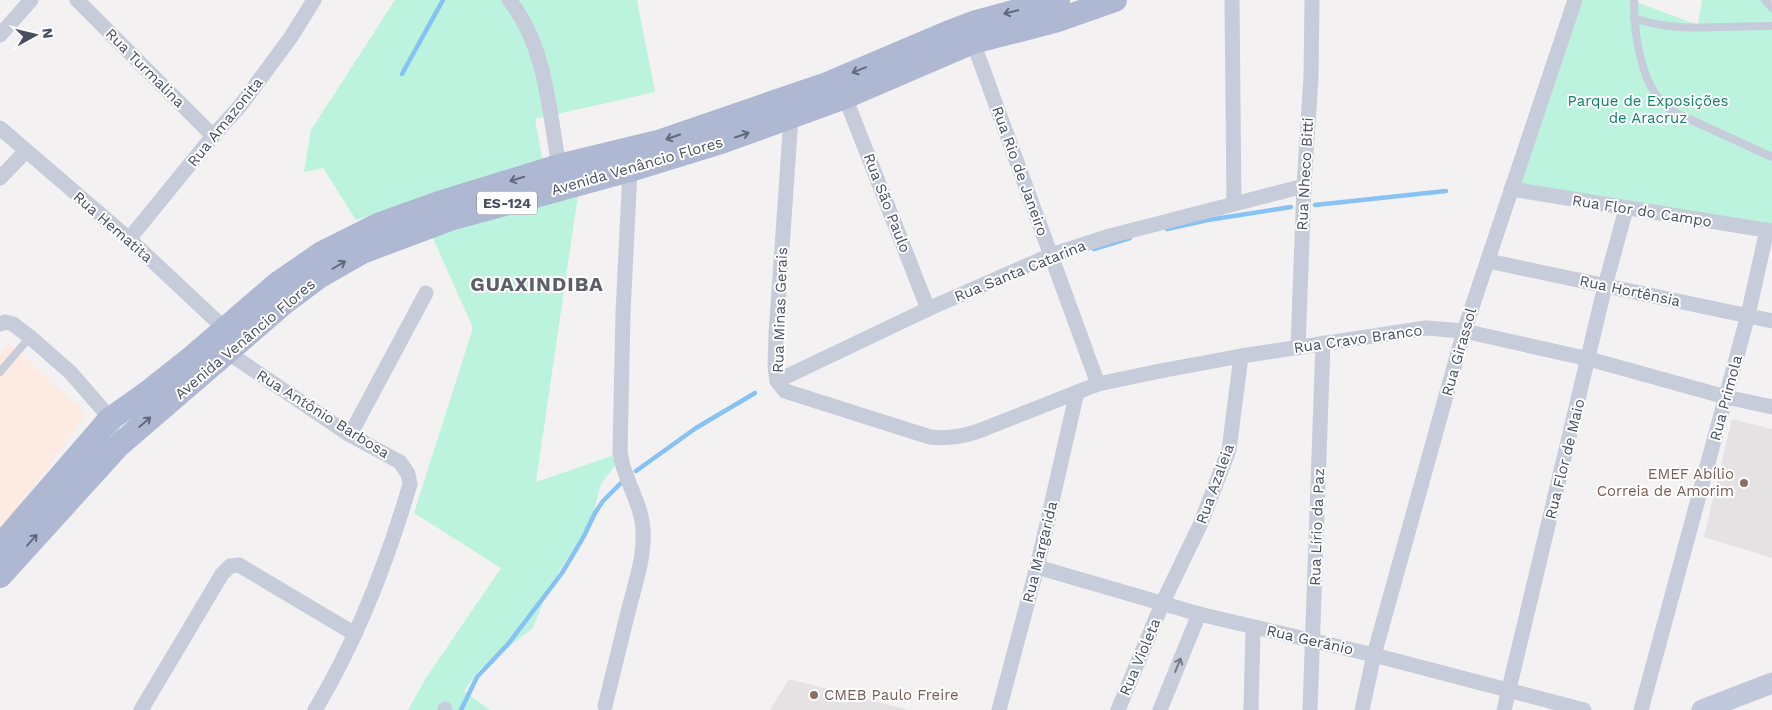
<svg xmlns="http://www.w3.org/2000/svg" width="1772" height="710" font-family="'Work Sans',sans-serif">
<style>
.education{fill:#e4e2e2}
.medical{fill:#fdeae1}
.green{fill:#bcf3df}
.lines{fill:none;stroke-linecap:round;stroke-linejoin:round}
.stream{stroke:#86c3f4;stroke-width:4.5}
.lane{stroke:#c6ccd9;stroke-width:8}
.street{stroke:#c6ccd9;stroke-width:15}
.secondary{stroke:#c2c8db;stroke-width:21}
.primary{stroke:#aeb8d2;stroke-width:24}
.oneway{stroke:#61687c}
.oneway2{stroke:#737a8a}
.education-dot{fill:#8d6e63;stroke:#fff;stroke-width:2}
.labels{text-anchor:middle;stroke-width:4;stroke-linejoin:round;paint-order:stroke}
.shield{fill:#fff;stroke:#7e8390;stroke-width:1}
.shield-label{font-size:14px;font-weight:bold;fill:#474e60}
.street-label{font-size:15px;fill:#474e60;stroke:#fff}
.park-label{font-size:15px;fill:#0f8466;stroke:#fff}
.education-label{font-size:15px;fill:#785e54;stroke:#fff;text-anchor:end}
.district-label{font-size:20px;font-weight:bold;letter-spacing:1px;fill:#5c5f66;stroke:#fff}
</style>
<rect width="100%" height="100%" fill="#f3f1f1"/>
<g class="education">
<path d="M1732,419L1772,429V558L1704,537Z"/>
<path d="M789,679L909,710H770Z"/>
</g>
<path class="medical" d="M9,343L86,414L0,533V354Z"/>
<g class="green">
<path d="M395,0H637L655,92L535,119L543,162L356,220L323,168L304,172L311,130Z"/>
<path d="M1582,0H1631L1698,25L1702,0H1772V226L1519,189Z"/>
<path d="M578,195L536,482L626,451L601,484L592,518L548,590L533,628L480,669L464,691L490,710H408L426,678L501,568L414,513L473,328L432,236Z"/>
</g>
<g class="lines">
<g class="stream">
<path d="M402,74L443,0"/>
<path d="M1315,205L1446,191"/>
<path d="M1167,229L1208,220L1291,207"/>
<path d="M1094,249L1130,238"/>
<path d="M636,471L696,428L755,393"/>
<path d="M461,710L477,677L509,643L562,573L584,536L595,513L603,501L622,482"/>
</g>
<g class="lane">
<path d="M1634,0C1634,35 1641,95 1676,113L1772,157"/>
<path d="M1765,0L1772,8"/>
<path d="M1634,18C1678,34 1726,25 1772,26"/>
<path d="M0,372L30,337"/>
</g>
<g class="street">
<path d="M77,0L213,136"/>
<path d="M509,0C546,45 549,111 559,166"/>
<path d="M1232,0L1234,204"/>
<path d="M0,35L31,0"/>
<path d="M973,42L1098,384"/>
<path d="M845,97L928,309"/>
<path d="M791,118L776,334L775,367L777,381L785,391L930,437C947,439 960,437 976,432L1098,384L1160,371L1241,356L1426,328L1464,331L1589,359L1726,397L1772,407"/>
<path d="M0,128L129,239L224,328"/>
<path d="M0,178L26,151"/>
<path d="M1511,189L1772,231"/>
<path d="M129,239L213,136L240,106L291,37L314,0"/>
<path d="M1488,261L1772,321"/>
<path d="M0,324L5,322L13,324L30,337L71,373L103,410L112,428"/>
<path d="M1298,348L1304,186L1311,77L1312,0"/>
<path d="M227,352L350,435L400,462L408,474L410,484C387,563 357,640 315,710"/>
<path d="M777,381L928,309L1051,255L1110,236L1304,186"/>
<path d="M350,435L426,293"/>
<path d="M1037,567L1199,614L1374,655L1584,710"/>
<path d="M605,706C613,673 621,641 629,608C636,581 647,550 642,521C638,497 623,477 620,452L623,313L630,170"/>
<path d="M141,710L222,574L230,566L239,565L355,634"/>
<path d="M445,710V709"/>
<path d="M999,710L1037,567L1077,392"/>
<path d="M1118,710L1162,604L1200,525L1229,450L1241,356"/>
<path d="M1160,710L1199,614"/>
<path d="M1251,710L1253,628"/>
<path d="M1310,710L1323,343"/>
<path d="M1362,710L1374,655L1464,331L1575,0"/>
<path d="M1504,710L1605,286L1626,209"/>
<path d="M1641,710L1748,315L1767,230"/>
</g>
<path class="secondary" d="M1702,710L1772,683"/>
<g class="primary">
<path d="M0,546L109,420L151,390L190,359L277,284L322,253L380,224L439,203L559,166L658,142L827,84L947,33L976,22L1058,0"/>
<path d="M0,576L118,446L284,303L320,276L362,252L450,219L630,170L721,142L845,97L973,42L1055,21L1115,0"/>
</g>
</g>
<defs><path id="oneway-shaft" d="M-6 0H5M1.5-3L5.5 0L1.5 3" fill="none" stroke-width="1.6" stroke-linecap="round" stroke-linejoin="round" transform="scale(1.25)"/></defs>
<g class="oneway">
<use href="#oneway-shaft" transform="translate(1011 12) rotate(166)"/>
<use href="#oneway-shaft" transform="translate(859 70) rotate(158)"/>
<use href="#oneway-shaft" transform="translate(742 135) rotate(-19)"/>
<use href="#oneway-shaft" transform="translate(673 137) rotate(161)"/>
<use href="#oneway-shaft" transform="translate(517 179) rotate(163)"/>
<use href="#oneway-shaft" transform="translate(339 265) rotate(-30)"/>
<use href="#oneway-shaft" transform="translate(145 422) rotate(-41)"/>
<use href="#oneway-shaft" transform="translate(32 540) rotate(-48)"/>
</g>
<use class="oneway2" href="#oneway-shaft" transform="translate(1178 665) rotate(-68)"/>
<g class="education-dot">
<circle cx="1744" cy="483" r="5"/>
<circle cx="814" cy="695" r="5"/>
</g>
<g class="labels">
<rect class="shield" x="477" y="191.5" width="60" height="23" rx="4"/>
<g class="shield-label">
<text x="507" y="208">ES-124</text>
</g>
<g class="street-label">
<text transform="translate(145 68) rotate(45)" y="5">Rua Turmalina</text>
<text transform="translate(225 122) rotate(-51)" y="5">Rua Amazonita</text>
<text transform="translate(637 166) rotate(-16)" y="5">Avenida Venâncio Flores</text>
<text transform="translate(1020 171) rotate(70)" y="5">Rua Rio de Janeiro</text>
<text transform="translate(1305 174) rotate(-87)" y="5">Rua Nheco Bitti</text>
<text transform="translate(887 203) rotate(69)" y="5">Rua São Paulo</text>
<text transform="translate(1642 211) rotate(9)" y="5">Rua Flor do Campo</text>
<text transform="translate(113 227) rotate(41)" y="5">Rua Hematita</text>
<text transform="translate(1020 271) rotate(-22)" y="5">Rua Santa Catarina</text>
<text transform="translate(1630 291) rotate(12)" y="5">Rua Hortênsia</text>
<text transform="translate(780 310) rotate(-88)" y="5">Rua Minas Gerais</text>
<text transform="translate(245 339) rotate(-40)" y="5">Avenida Venâncio Flores</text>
<text transform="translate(1358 339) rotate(-8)" y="5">Rua Cravo Branco</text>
<text transform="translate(1459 352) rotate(-74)" y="5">Rua Girassol</text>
<text transform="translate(1726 398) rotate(-75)" y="5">Rua Primola</text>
<text transform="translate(323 414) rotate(32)" y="5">Rua Antônio Barbosa</text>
<text transform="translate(1565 459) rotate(-76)" y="5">Rua Flor de Maio</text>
<text transform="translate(1215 484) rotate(-70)" y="5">Rua Azaleia</text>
<text transform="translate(1317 527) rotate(-88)" y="5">Rua Lírio da Paz</text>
<text transform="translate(1040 552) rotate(-76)" y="5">Rua Margarida</text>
<text transform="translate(1310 640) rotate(13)" y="5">Rua Gerânio</text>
<text transform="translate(1140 657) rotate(-67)" y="5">Rua Violeta</text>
</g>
<g class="park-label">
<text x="1648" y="106">Parque de Exposições<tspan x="1648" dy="17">de Aracruz</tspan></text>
</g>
<g class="education-label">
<text x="1734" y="479">EMEF Abílio<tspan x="1734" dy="17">Correia de Amorim</tspan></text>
<text x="824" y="700" text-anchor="start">CMEB Paulo Freire</text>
</g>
<g class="district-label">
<text x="537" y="291">GUAXINDIBA</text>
</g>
</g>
<g transform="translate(35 35) rotate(82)" stroke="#ffffff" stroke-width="4" paint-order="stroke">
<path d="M0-4L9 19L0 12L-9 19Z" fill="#474e60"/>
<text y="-8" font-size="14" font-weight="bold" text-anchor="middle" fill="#474e60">N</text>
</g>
</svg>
